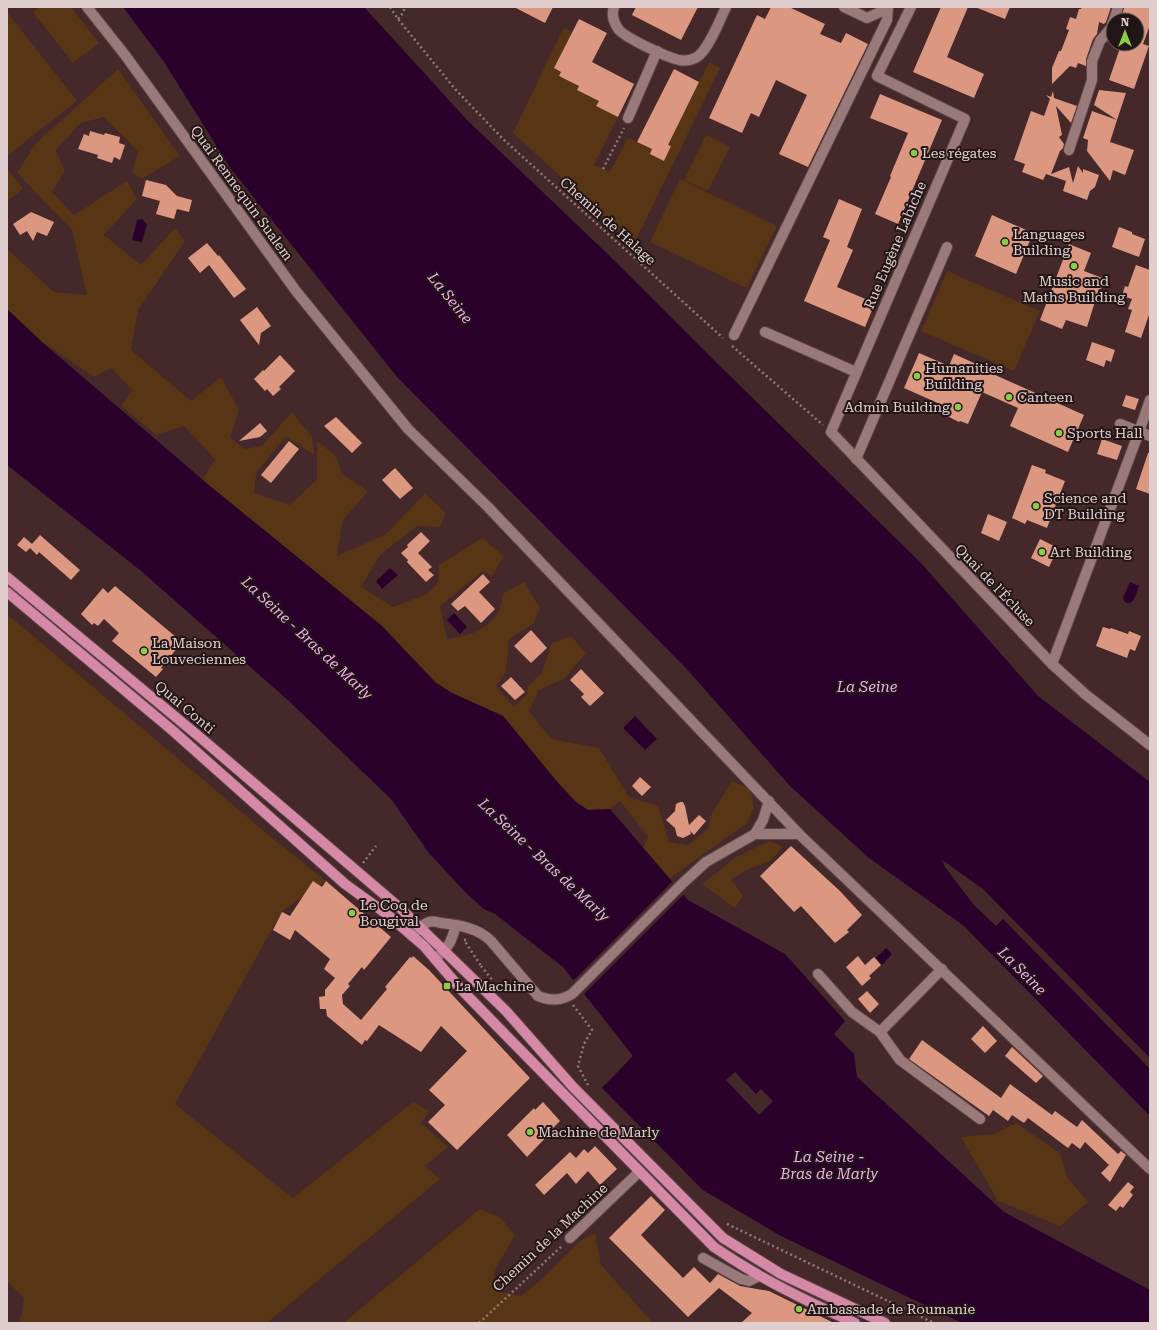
<svg xmlns="http://www.w3.org/2000/svg" width="1157" height="1330" font-family="'Roboto Serif',serif">
<style>
.green{fill:#583514}
.water{fill:#2a012b;fill-rule:evenodd}
.pier{fill:#44282a}
.building{fill:#dc9781}
.lines{fill:none;stroke-linecap:round;stroke-linejoin:round}
.minor-casing{stroke:#5c4547;stroke-width:12}
.major-casing{stroke:#5c4547;stroke-width:12}
.path{stroke:#927a7c;stroke-width:2.5;stroke-dasharray:2 3;stroke-linecap:butt}
.minor{stroke:#9a797a;stroke-width:10}
.major{stroke:#d589a6;stroke-width:10}
.poi-dot{fill:#8bce46;stroke:#221516;stroke-width:1.5}
.labels{text-anchor:middle;stroke-width:4;stroke-linejoin:round;paint-order:stroke}
.poi-label{font-size:14px;fill:#e0cdce;stroke:#221516;text-anchor:start}
.street-label{font-size:14px;fill:#e0cdce;stroke:#221516}
.water-label{font-size:15px;font-style:italic;fill:#f2acef;stroke:#221516}
</style>
<rect width="100%" height="100%" fill="#44282a"/>
<g class="green">
<path d="M39,7H71L99,43L73,63L33,12Z"/>
<path d="M7,12L77,101L7,156Z"/>
<path d="M564,27L572,32L554,68L561,72L559,76L579,86L577,90L599,101L596,106L618,117L594,165L610,172L628,138L652,149L650,154L664,161L671,147L668,145L709,62L720,68L634,244L513,133Z"/>
<path d="M118,69L180,156L142,179L132,173L138,151L104,117L81,123L56,150L65,171L52,192L74,215L127,181L137,199L104,235L141,265L175,228L185,241L138,310L131,350L191,401L221,377L239,410L230,437L244,449L262,446L292,412L312,437L314,455L286,436L256,473L254,493L290,505L317,479V441L335,455L343,475L368,491L343,520L337,556L386,534L425,493L446,513L440,527L417,526L380,555L361,587L393,607L427,594L438,583L439,565L482,538L504,556L492,576L483,571L440,606L447,639C467,636 488,631 498,612C501,606 502,599 504,593L524,582L540,608L533,624L509,639L506,672L496,686L514,707L527,694L528,686L542,672L552,643L571,636L586,653L565,678L539,690L529,711L551,739L599,748L629,797L658,806L669,842L688,845L708,829L711,815L732,781L750,789L754,807L747,823L669,879L643,848L648,837L620,801L610,809L588,810L576,802L559,784L503,716L452,693L435,682L382,626L202,480L215,459L184,426L156,435L121,406L132,390L111,368L94,377L42,342L7,309V249L54,292L87,295L72,230L17,173L35,144Z"/>
<path d="M706,135L730,147L708,191L684,180Z"/>
<path d="M7,168L23,189L7,201Z"/>
<path d="M680,179L777,226L747,288L650,242Z"/>
<path d="M947,271L1040,311L1014,371L921,331Z"/>
<path d="M7,614L271,837L326,881L282,911L175,1104L293,1198L413,1102L429,1111L421,1123L448,1147L425,1166L440,1179L267,1323H18L21,1317L24,1298L7,1281Z"/>
<path d="M770,841L783,847L770,861L749,869L731,879L743,896L735,908L702,884L736,857Z"/>
<path d="M1016,1123L1060,1153L1067,1177L1088,1202L1060,1226L998,1201L961,1137L994,1134Z"/>
<path d="M480,1209L501,1218L515,1235L496,1268L492,1283L500,1292L521,1296L545,1276L581,1240L595,1233L601,1265L653,1323H343Z"/>
</g>
<g class="water">
<path d="M123,7H364L467,120L616,262L726,372L921,563L1038,696L1150,782V1058L983,889L942,860L945,867L973,904L996,926L1003,919L1150,1069V1116L964,926L869,858L790,786L685,667L398,378L231,169L164,62Z"/>
<path d="M142,219L147,224L142,242L132,240L137,220Z"/>
<path d="M7,309L42,342L210,486L382,626L435,682L452,693L503,716L559,784L576,802L588,810L610,809L688,900L785,954L845,1021L834,1034L854,1054L857,1077L1004,1212L1150,1290V1323H962L781,1236L703,1190L602,1088L633,1056L563,967L495,914L484,909L467,894L429,853L391,799L290,702L140,570L7,465ZM735,1072L756,1094L761,1089L773,1101L759,1115L726,1080Z"/>
<path d="M390,568L398,575L382,589L376,581Z"/>
<path d="M1130,582L1139,586C1136,593 1134,607 1125,602L1123,598Z"/>
<path d="M454,613L467,627L460,634L447,620Z"/>
<path d="M635,716L657,739L645,750L623,728Z"/>
<path d="M886,948L892,954L882,965L876,958Z"/>
</g>
<path class="pier" d="M673,881L685,893L583,995L572,982Z"/>
<g class="building">
<path d="M514,7H553L545,23Z"/>
<path d="M636,7H698L681,40L632,15Z"/>
<path d="M771,7H789L825,24L820,34L841,43L846,33L868,44L808,167L779,154L807,95L776,80L759,117L751,113L742,133L709,118L757,15L765,19Z"/>
<path d="M941,7H968L947,57L984,74L974,98L913,72Z"/>
<path d="M975,7H1010L1005,19Z"/>
<path d="M1082,7H1111L1106,22L1104,24L1099,22L1097,34L1093,39L1086,59V66L1078,63L1076,68L1070,66L1052,84V68L1059,51H1061L1069,30L1066,29L1070,17L1076,19L1079,9H1081Z"/>
<path d="M1124,7H1150V25L1143,44L1149,46L1134,89L1109,80L1120,48L1122,49L1124,44H1137V20H1121Z"/>
<path d="M579,19L607,33L592,62L634,84L618,117L596,106L599,101L577,90L579,86L559,76L561,72L554,68Z"/>
<path d="M674,69L699,82L668,145L671,146L664,161L650,154L652,149L637,142Z"/>
<path d="M1099,90L1126,93L1117,120L1094,105Z"/>
<path d="M1053,91L1054,98L1077,106L1071,123L1056,106L1062,135L1059,137L1064,144L1063,148L1060,151L1051,174L1069,167L1073,183L1078,166L1083,173V169L1099,175L1095,187L1090,191L1087,200L1063,191L1066,181L1046,174L1043,180L1022,172L1025,164L1014,160L1031,111L1044,116L1050,99L1046,95L1051,97Z"/>
<path d="M880,94L942,120L898,224L875,214L891,177L890,176L908,133L870,118Z"/>
<path d="M1092,111L1117,120L1110,142L1134,150L1125,175L1113,170L1110,181L1087,151L1088,140L1083,138Z"/>
<path d="M90,131L104,135L105,133L120,137L119,143L125,145L120,160L114,157L112,163L97,158L98,155L78,149L84,134L89,136Z"/>
<path d="M146,180L166,185L177,196L192,200L189,212L177,209L174,219L156,214L160,201L142,196Z"/>
<path d="M839,199L862,209L847,247L853,250L837,287L875,303L865,327L804,301L830,240L823,237Z"/>
<path d="M31,212L54,222L47,236L37,232L33,241L27,231L20,235L13,224Z"/>
<path d="M992,215L1033,233L1016,274L975,256Z"/>
<path d="M1119,227L1132,232V234L1145,239L1139,257L1112,247Z"/>
<path d="M207,243L218,256L219,255L246,289L234,298L209,265L200,273L188,258Z"/>
<path d="M1069,244L1091,253L1084,271L1105,279L1101,289H1099L1087,327L1066,320L1062,329L1040,320Z"/>
<path d="M1136,265L1150,270V312L1141,338L1125,332L1132,310L1128,309L1132,299L1122,296L1125,286L1128,287Z"/>
<path d="M257,307L271,326L261,333L259,345L240,320Z"/>
<path d="M1092,342L1115,350L1111,362L1106,360L1104,367L1086,360Z"/>
<path d="M919,353L949,366L954,354L994,372L993,374L1084,415L1068,452L1010,426L1018,408L982,392L968,424L960,421L959,422L939,412L942,405L904,388Z"/>
<path d="M280,355L295,371L279,387L281,389L273,396L267,389L265,391L254,379L263,370L264,371Z"/>
<path d="M1126,395L1139,399L1135,410L1122,406Z"/>
<path d="M336,417L362,443L352,453L324,426Z"/>
<path d="M260,423L267,431L260,437L239,441Z"/>
<path d="M1102,439L1122,446L1117,460L1097,454Z"/>
<path d="M289,441L299,449L271,483L261,475Z"/>
<path d="M1148,453H1150V494L1136,489Z"/>
<path d="M1032,465L1046,470L1045,473L1065,481L1047,528L1027,520L1025,524L1012,518Z"/>
<path d="M395,468L413,488L400,499L382,480Z"/>
<path d="M988,514L1007,522L999,541L981,533Z"/>
<path d="M421,532L430,541L418,553L432,567L428,570L434,575L426,582L407,562L408,560L401,553L408,547L407,545Z"/>
<path d="M40,535L80,570L71,580L39,552L37,555L30,548L26,552L17,545L24,537L32,544Z"/>
<path d="M1040,539L1058,548L1049,567L1031,558Z"/>
<path d="M483,574L490,582L479,592L495,609L481,623L465,606L458,611L451,604Z"/>
<path d="M115,586L182,642L161,668L163,669L156,677L112,641L119,633L104,619L98,626L94,623L92,625L81,614L103,588L108,593Z"/>
<path d="M1103,627L1110,629L1111,628L1128,634L1129,631L1141,636L1135,651L1130,649L1127,658L1096,646Z"/>
<path d="M531,630L547,648L531,663L514,646Z"/>
<path d="M581,669L604,693L590,706L581,697L584,694L570,680Z"/>
<path d="M511,677L525,692L515,700L501,686Z"/>
<path d="M640,777L651,787L642,796L632,786Z"/>
<path d="M680,802H683L685,806L689,825L699,815L706,821L694,835L690,831L691,834L683,838L677,836L675,828L666,820L675,811L676,804Z"/>
<path d="M791,846L840,891L862,915L847,930L849,932L835,943L801,906L794,912L760,876Z"/>
<path d="M313,881L322,887L326,881L391,937L364,970L362,967L348,984L350,986L342,995L343,1004L361,1020L387,989L385,987L410,957L412,958L413,956L429,970L530,1078L457,1150L428,1122L445,1105L429,1090L467,1051L441,1026L421,1052L379,1025L367,1041L365,1040L362,1045L327,1016L326,1009H320L319,997L325,996V990L335,978L324,969L330,959L295,930L290,940L273,930L282,912L290,916Z"/>
<path d="M858,956L865,965L874,957L881,965L869,976L871,978L862,986L846,967Z"/>
<path d="M867,991L879,1004L870,1013L858,999Z"/>
<path d="M983,1026L997,1041L985,1053L971,1039Z"/>
<path d="M922,1040L1001,1098L1010,1084L1052,1115L1055,1111L1077,1127L1082,1120L1118,1154L1121,1151L1126,1155L1110,1182L1101,1173L1109,1165L1085,1142L1080,1149L1072,1143L1068,1148L1028,1118L1024,1123L1012,1115L1008,1121L993,1110L989,1116L909,1059Z"/>
<path d="M1012,1047L1043,1076L1036,1083L1005,1056Z"/>
<path d="M543,1102L560,1121L553,1128L554,1129L527,1157L507,1135L534,1108L535,1110Z"/>
<path d="M595,1146L617,1169L600,1185L588,1171L576,1184L567,1173L544,1195L535,1185L570,1152L576,1158L584,1149L588,1153Z"/>
<path d="M1128,1182L1134,1187L1130,1192L1133,1195L1123,1208L1120,1206L1116,1211L1108,1205Z"/>
<path d="M651,1196L665,1210L641,1235L683,1278L694,1267L710,1283L718,1274L740,1286L769,1291L834,1323H741L752,1313L719,1288L688,1317L609,1238Z"/>
</g>
<g class="lines">
<g class="minor-casing">
<g id="minor">
<path d="M87,7L125,55L296,291L408,429L488,507L799,834L1150,1169"/>
<path d="M614,7C611,15 614,23 619,30C628,39 666,57 679,60C685,61 692,60 697,57C708,50 720,20 726,7"/>
<path d="M844,7L867,18L887,9"/>
<path d="M911,7L877,76L965,119L831,432L1052,664L1085,694L1150,745"/>
<path d="M1114,20L1118,7"/>
<path d="M628,118L657,51"/>
<path d="M1069,150L1092,80V61L1100,41L1111,28L1113,22"/>
<path d="M765,332L856,372"/>
<path d="M734,335L887,20L888,7"/>
<path d="M1120,424L1150,436"/>
<path d="M856,459L947,247"/>
<path d="M1052,664L1139,432L1150,400"/>
<path d="M755,834H799"/>
<path d="M412,936C417,931 422,924 429,922C432,921 438,922 441,923C459,925 478,928 491,941L538,996C551,1001 560,1001 572,994L683,883L706,862L755,834L763,820L769,801"/>
<path d="M435,959C449,947 451,943 456,925"/>
<path d="M818,974L852,1012L880,1032L900,1060L980,1119"/>
<path d="M880,1032L942,969"/>
<path d="M570,1238L639,1172"/>
<path d="M703,1258L741,1279L749,1281L759,1276"/>
</g>
</g>
<g class="major-casing">
<g id="major">
<path d="M7,577L202,739L400,908L506,1011L573,1087L723,1238L781,1274L885,1323"/>
<path d="M7,592L172,730L345,884L388,915L424,946L459,987L492,1021L714,1247C759,1278 806,1301 855,1323"/>
</g>
</g>
<g class="path">
<path d="M390,7L398,19L455,89L504,140L723,338"/>
<path d="M398,19L403,13L405,7"/>
<path d="M603,169L624,128"/>
<path d="M732,346L823,425"/>
<path d="M363,863L376,846"/>
<path d="M466,940H464L481,966"/>
<path d="M481,966L493,981"/>
<path d="M573,1005L592,1030L584,1044L578,1066L588,1085"/>
<path d="M727,1224L934,1323"/>
<path d="M479,1323L562,1246"/>
</g>
<use href="#minor" class="minor"/>
<use href="#major" class="major"/>
</g>
<g class="poi-dot">
<circle cx="914" cy="153" r="4"/>
<circle cx="1005" cy="242" r="4"/>
<circle cx="1074" cy="266" r="4"/>
<circle cx="917" cy="376" r="4"/>
<circle cx="1009" cy="397" r="4"/>
<circle cx="958" cy="407" r="4"/>
<circle cx="1059" cy="433" r="4"/>
<circle cx="1036" cy="506" r="4"/>
<circle cx="1042" cy="552" r="4"/>
<circle cx="144" cy="651" r="4"/>
<circle cx="352" cy="913" r="4"/>
<rect x="443" y="982" width="8" height="8" rx="2"/>
<circle cx="530" cy="1132" r="4"/>
<circle cx="799" cy="1309" r="4"/>
</g>
<g class="labels">
<g class="poi-label">
<text x="922" y="158">Les régates</text>
<text x="1013" y="239">Languages<tspan x="1013" dy="16">Building</tspan></text>
<text x="1074" y="286" text-anchor="middle">Music and<tspan x="1074" dy="16">Maths Building</tspan></text>
<text x="925" y="373">Humanities<tspan x="925" dy="16">Building</tspan></text>
<text x="1017" y="402">Canteen</text>
<text x="950" y="412" text-anchor="end">Admin Building</text>
<text x="1067" y="438">Sports Hall</text>
<text x="1044" y="503">Science and<tspan x="1044" dy="16">DT Building</tspan></text>
<text x="1050" y="557">Art Building</text>
<text x="152" y="648">La Maison<tspan x="152" dy="16">Louveciennes</tspan></text>
<text x="360" y="910">Le Coq de<tspan x="360" dy="16">Bougival</tspan></text>
<text x="455" y="991">La Machine</text>
<text x="538" y="1137">Machine de Marly</text>
<text x="807" y="1314">Ambassade de Roumanie</text>
</g>
<g class="street-label">
<text transform="translate(242 193) rotate(54)" y="5">Quai Rennequin Sualem</text>
<text transform="translate(608 221) rotate(42)" y="5">Chemin de Halage</text>
<text transform="translate(895 245) rotate(-67)" y="5">Rue Eugène Labiche</text>
<text transform="translate(995 585) rotate(46)" y="5">Quai de l'Écluse</text>
<text transform="translate(185 707) rotate(40)" y="5">Quai Conti</text>
<text transform="translate(550 1237) rotate(-43)" y="5">Chemin de la Machine</text>
</g>
<g class="water-label">
<text transform="translate(450 298) rotate(51)" y="5">La Seine</text>
<text transform="translate(307 638) rotate(43)" y="5">La Seine - Bras de Marly</text>
<text x="867" y="692">La Seine</text>
<text transform="translate(544 860) rotate(43)" y="5">La Seine - Bras de Marly</text>
<text transform="translate(1022 971) rotate(45)" y="5">La Seine</text>
<text x="829" y="1162">La Seine -<tspan x="829" dy="17">Bras de Marly</tspan></text>
</g>
</g>
<rect width="1157" height="1330" fill="none" stroke="#e0cdce" stroke-width="16"/>
<g transform="translate(1125 32)"><circle r="19" fill="#221516" stroke="#6e5f60"/>
<path d="M0-3L7 15L0 10L-7 15Z" fill="#8bce46"/>
<text y="-6" font-size="11" font-weight="bold" text-anchor="middle" fill="#e0cdce">N</text>
</g>
</svg>
